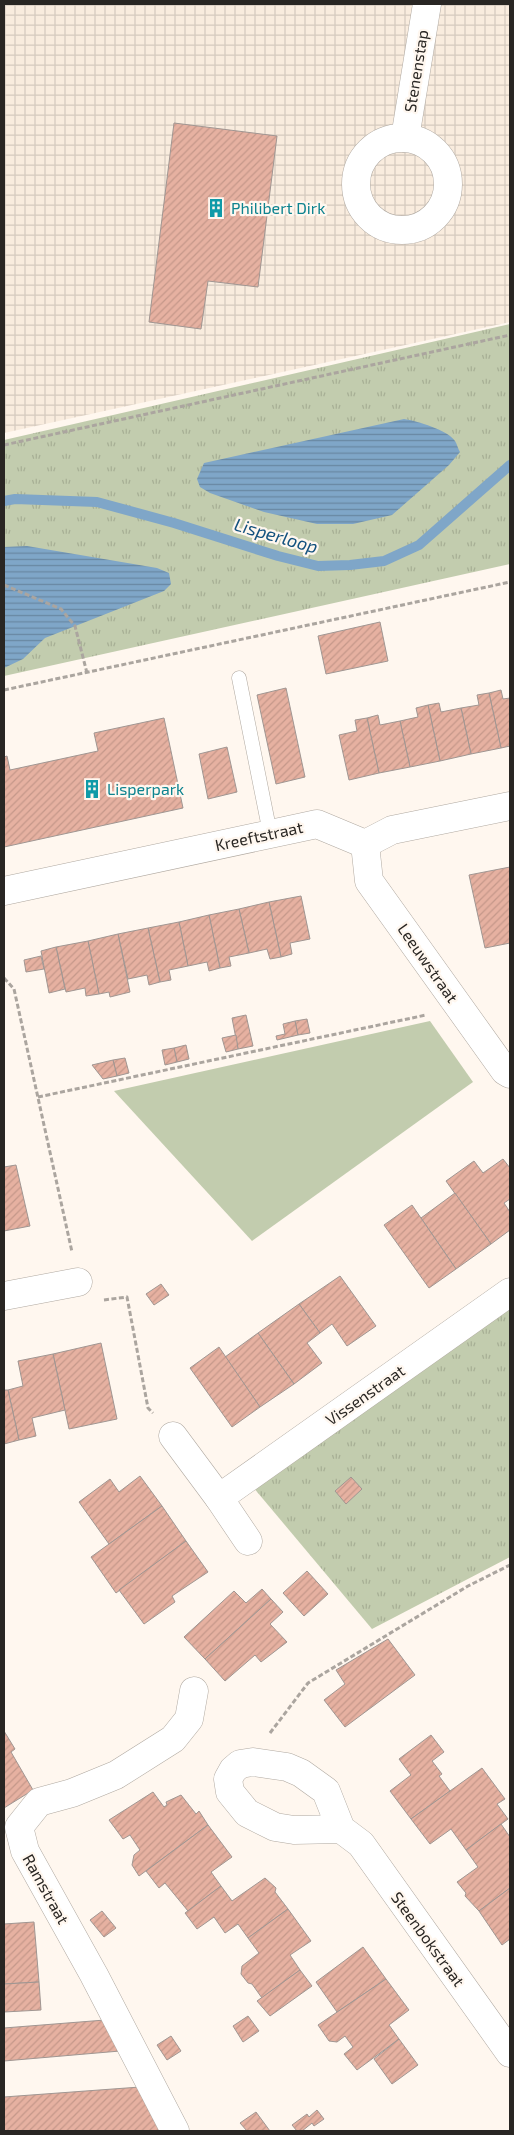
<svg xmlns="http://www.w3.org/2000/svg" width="514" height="2135" font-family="'Exo 2',sans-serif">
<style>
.industrial{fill:url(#industrial-grid)}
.grass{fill:url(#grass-tufts)}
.park{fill:#c2ccae}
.water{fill:url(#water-rules)}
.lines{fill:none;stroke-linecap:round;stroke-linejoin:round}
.stream{stroke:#7fa6c8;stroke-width:10}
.building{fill:url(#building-hatch);stroke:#a09692}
.lane-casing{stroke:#b0a9a1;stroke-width:15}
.street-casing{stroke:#b0a9a1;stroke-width:29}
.path{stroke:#aba59f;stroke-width:3;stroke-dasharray:5 2.5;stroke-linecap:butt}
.lane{stroke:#fff;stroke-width:14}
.street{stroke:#fff;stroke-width:28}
.labels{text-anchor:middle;stroke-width:4.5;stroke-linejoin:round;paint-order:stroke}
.street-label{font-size:16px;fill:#292623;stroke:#fff7ef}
.culture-label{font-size:16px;fill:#0d838f;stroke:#fff7ef;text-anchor:start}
.water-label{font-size:18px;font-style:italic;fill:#14527f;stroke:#fff7ef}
</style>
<defs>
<pattern id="industrial-grid" width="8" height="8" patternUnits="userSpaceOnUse" patternTransform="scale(1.25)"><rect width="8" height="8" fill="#f9ecde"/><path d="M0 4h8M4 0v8" fill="none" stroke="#d5cabe"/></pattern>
<pattern id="grass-tufts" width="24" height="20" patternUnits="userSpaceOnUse" patternTransform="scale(1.25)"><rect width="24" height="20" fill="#c2ccae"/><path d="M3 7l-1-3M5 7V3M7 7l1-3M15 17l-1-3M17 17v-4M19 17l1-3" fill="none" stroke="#a7af95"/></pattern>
<pattern id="water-rules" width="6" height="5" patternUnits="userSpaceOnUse" patternTransform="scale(1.25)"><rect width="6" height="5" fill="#7fa6c8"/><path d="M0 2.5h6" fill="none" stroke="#6887a2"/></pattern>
<pattern id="building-hatch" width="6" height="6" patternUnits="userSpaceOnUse" patternTransform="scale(1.25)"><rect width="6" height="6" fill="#e6b1a1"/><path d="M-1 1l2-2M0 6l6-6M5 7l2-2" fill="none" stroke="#c5988a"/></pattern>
</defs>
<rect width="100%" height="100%" fill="#fff7ef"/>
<path class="industrial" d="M4,4H510V322L4,433Z"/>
<g class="grass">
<path d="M510,324V564L4,676V440Z"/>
<path d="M510,1308V1557L372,1629L253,1487Z"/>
</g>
<path class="park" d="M430,1021L473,1082L252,1241L114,1091Z"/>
<g class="water">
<path d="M404,419C417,421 448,430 455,441C457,444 458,449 460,452L449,465L392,515L353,524H317L264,512L210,493L200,487L197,479L204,463Z"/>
<path d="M27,546L157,568L169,573L171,584L164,591L45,638L23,659L4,668V547Z"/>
</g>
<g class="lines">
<path class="stream" d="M4,501L15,499L97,502L174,523L278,556L318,566L350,565L384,561L419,545L510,465"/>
</g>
<g class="building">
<path d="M174,123L277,136L258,287L208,281L201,329L149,322Z"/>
<path d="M380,622L388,661L326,674L318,636Z"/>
<path d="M286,688L305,777L276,784L257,695Z"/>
<path d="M501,690L503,699L510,698V746L501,748L489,693Z"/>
<path d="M489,693L501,748L471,754L461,708L479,705L477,695Z"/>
<path d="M439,703L441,712L461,708L471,754L440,761L428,705Z"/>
<path d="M428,705L440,761L410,767L400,721L418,717L416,708Z"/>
<path d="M378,715L380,725L400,721L410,767L379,773L367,718Z"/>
<path d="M164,718L183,808L4,847V757L7,756L10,770L98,751L94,733Z"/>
<path d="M367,718L379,773L349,780L339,735L357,731L355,720Z"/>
<path d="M227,747L237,792L208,799L199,754Z"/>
<path d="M510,867V943L485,948L469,875Z"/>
<path d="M301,896L310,939L290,943L292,954L281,957L269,902Z"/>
<path d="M269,902L281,957L270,959L267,949L249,953L239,909Z"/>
<path d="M239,909L249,953L229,957L231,966L220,968L209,915Z"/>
<path d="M209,915L220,968L209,971L207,962L188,966L179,922Z"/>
<path d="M179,922L188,966L169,970L171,980L160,982L148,928Z"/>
<path d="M148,928L160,982L149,985L147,975L128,979L118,934Z"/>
<path d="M118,934L130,992L110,997L109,992L99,994L88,941Z"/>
<path d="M88,941L99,994L86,996L85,988L66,992L56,947Z"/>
<path d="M56,947L65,989L49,993L41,951Z"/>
<path d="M41,956L44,969L26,972L24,960Z"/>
<path d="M246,1015L253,1046L238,1049L232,1018Z"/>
<path d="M307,1019L310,1033L298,1035L295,1021Z"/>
<path d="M295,1021L298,1035L277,1040L276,1036L285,1034L283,1024Z"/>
<path d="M236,1035L238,1049L226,1052L222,1038Z"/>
<path d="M186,1045L189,1059L177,1062L174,1048Z"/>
<path d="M174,1048L177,1062L165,1065L162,1050Z"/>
<path d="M125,1058L129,1073L117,1076L113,1060Z"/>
<path d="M113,1060L117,1076L103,1079L92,1065Z"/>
<path d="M503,1159L510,1168V1199L504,1203L510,1212V1230L491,1244L446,1181L474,1161L483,1173Z"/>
<path d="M16,1165L30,1226L4,1231V1167Z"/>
<path d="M455,1193L491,1244L456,1269L421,1218Z"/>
<path d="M412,1205L456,1269L429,1288L384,1225Z"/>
<path d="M340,1276L376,1326L347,1346L332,1324L320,1333L299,1304Z"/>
<path d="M161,1284L169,1295L154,1305L146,1294Z"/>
<path d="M299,1304L320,1333L307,1343L322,1363L294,1384L258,1333Z"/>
<path d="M258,1333L294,1384L260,1407L225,1357Z"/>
<path d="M101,1343L117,1419L69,1429L53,1354Z"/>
<path d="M219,1347L260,1407L232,1427L190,1368Z"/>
<path d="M53,1354L65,1410L32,1418L36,1436L19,1440L8,1390L23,1386L18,1361Z"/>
<path d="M4,1390H8L19,1440L4,1444Z"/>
<path d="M140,1476L162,1506L109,1544L79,1502L110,1479L119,1492Z"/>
<path d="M351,1477L362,1489L346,1504L335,1491Z"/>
<path d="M162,1506L186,1541L116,1593L91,1557Z"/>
<path d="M186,1541L208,1572L172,1596L175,1602L144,1624L119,1590Z"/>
<path d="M307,1571L328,1594L304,1616L283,1593Z"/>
<path d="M262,1589L271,1599L205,1659L184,1637L234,1591L246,1603Z"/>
<path d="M271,1599L283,1612L270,1624L287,1642L261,1662L255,1655L225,1681L205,1659Z"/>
<path d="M388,1639L415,1675L345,1727L324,1700L345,1684L336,1670Z"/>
<path d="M4,1731L15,1749L11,1752L33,1790L4,1808Z"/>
<path d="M431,1735L444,1752L432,1761L442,1774L439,1776L450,1791L411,1819L390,1791L411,1775L399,1759Z"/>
<path d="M482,1768L505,1799L497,1804L508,1819L466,1850L451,1829L430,1844L411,1819Z"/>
<path d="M153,1792L164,1807L167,1805L166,1802L181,1795L196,1814L199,1811L208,1825L139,1876L132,1865L134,1855L140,1850L130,1835L123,1839L109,1820Z"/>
<path d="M501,1824L510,1837V1888L479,1911L465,1896L466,1893L457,1882L478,1867L466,1850Z"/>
<path d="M208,1825L232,1857L211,1872L221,1886L188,1911L165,1883L159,1888L146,1871Z"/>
<path d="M265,1878L276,1888L275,1892L288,1909L248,1938L238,1924L225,1933L214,1917L197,1929L185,1913L221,1886L232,1901Z"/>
<path d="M510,1888V1939L502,1945L479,1911Z"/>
<path d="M288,1909L311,1941L290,1955L300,1970L262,1998L252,1984L248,1983L241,1974L242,1966L259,1953L248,1938Z"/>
<path d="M102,1911L116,1928L104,1937L90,1920Z"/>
<path d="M34,1922L39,1982L4,1984V1924Z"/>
<path d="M363,1947L386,1979L337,2012L316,1982Z"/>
<path d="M300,1970L312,1986L270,2016L257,2001Z"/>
<path d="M386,1979L409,2010L389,2025L399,2039L357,2070L344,2054L353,2047L345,2036L337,2042L329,2041L318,2025Z"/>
<path d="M39,1982L41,2010L4,2012V1984Z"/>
<path d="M248,2016L259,2031L243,2042L233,2026Z"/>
<path d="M105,2020L120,2051L4,2061V2028Z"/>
<path d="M171,2036L181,2051L167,2060L157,2045Z"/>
<path d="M399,2039L418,2065L392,2084L374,2059Z"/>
<path d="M140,2087L163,2131H4V2097Z"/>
<path d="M317,2110L324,2119L314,2126L312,2123L302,2131H297L292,2125L307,2114L309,2117Z"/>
<path d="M256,2112L270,2131H247L240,2123Z"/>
</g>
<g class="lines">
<g class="lane-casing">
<path id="lane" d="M239,678L270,833"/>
</g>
<g class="street-casing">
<g id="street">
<circle cx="402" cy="184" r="46"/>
<path d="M405,138L427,4"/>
<path d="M365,844L369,881L505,1071L510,1074"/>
<path d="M4,891L317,824L365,844L392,830L510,806"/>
<path d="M4,1296L78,1282"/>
<path d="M173,1436L219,1498L510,1292"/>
<path d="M219,1498L248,1541"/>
<path d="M341,1829L294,1830L275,1827L247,1813L230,1792L228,1779L233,1770L240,1764L253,1762L287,1767L301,1773L326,1791L341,1829L361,1844L510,2053"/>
<path d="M175,2131L94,1975L25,1851L19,1827L39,1802L72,1793L116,1775L173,1739L189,1719L194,1691"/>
</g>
</g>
<g class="path">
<path d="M4,445L510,335"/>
<path d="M4,585L61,609L75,626L87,673"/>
<path d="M4,690L510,582"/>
<path d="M4,978L14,989L72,1252"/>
<path d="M38,1097L426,1015"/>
<path d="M104,1300L127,1297L148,1408L153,1413"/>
<path d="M270,1733L308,1683L468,1586L510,1565"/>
</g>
<use href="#lane" class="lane"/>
<use href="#street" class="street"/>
</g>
<defs>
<g id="building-bare" transform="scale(1.5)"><path d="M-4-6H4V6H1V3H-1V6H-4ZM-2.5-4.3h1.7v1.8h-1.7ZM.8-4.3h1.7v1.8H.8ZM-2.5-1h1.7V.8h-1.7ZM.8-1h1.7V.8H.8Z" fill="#0f9aa8" stroke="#fff7ef" stroke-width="2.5" paint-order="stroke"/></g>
</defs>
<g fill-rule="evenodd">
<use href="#building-bare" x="216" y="208"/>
<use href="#building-bare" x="92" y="789"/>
</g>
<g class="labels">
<g class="street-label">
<text transform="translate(416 71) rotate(-81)" y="6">Stenenstap</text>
<text transform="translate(259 836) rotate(-12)" y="6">Kreeftstraat</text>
<text transform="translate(428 963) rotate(55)" y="6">Leeuwstraat</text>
<text transform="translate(365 1395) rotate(-35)" y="6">Vissenstraat</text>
<text transform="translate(46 1889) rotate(61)" y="6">Ramstraat</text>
<text transform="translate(428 1939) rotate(54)" y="6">Steenbokstraat</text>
</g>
<g class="culture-label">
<text x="231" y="214">Philibert Dirk</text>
<text x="107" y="795">Lisperpark</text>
</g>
<g class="water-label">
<text transform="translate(276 536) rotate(16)" y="6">Lisperloop</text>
</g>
</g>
<rect width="514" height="2135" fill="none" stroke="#292623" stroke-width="10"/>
</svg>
